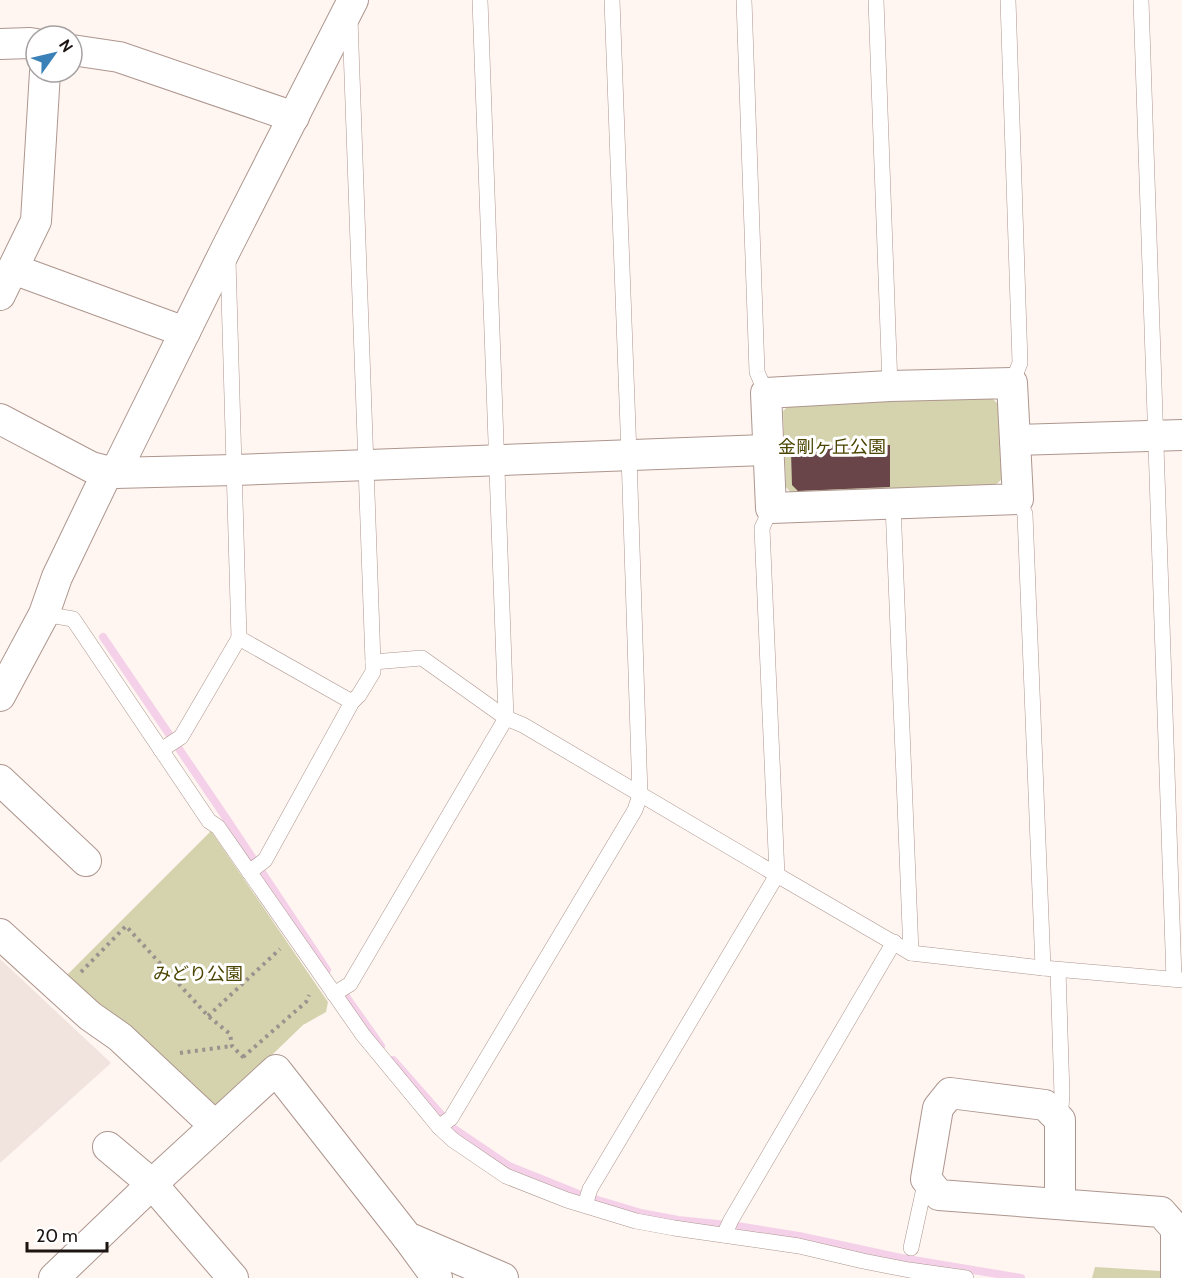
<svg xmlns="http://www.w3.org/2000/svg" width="1182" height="1278" font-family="Cabin,'Noto Sans JP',sans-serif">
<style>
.built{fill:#f1e4df}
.green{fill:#d5d3ae}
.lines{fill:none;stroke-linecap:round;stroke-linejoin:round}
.stream{stroke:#f5d1e9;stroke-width:8}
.building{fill:#69454a}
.lane-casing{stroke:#ad968e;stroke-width:16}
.street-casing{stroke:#ad968e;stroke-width:32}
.path{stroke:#9b928e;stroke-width:4;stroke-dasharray:3 4.5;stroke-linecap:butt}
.lane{stroke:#fff;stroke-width:15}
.street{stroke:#fff;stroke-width:30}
.labels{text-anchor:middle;stroke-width:6;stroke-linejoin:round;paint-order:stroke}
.park-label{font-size:18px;fill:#4b4501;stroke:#fff}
</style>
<rect width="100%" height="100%" fill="#fff5f1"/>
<path class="built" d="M0,959L111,1063L0,1163Z"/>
<g class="green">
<path d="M989,395L998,404L1002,479L993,487L794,496L786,487L783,411L794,401Z"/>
<path d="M211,831L328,1002L326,1012L303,1025L214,1111L66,976Z"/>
<path d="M1095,1267L1161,1271V1278H1092Z"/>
</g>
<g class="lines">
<g class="stream">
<path d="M103,637L226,818L327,970"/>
<path d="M340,988L381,1046"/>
<path d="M393,1060L453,1128L509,1166L581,1195L641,1213L678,1220L737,1226L799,1236L901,1258L1021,1278"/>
</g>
</g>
<path class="building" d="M800,445H890V487L798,491L792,485L791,452L800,451Z"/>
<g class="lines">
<g class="lane-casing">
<g id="lane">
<path d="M744,0L757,372L766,393"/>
<path d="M876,0L890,386"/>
<path d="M1008,0L1020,363L1012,383"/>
<path d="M1141,0L1174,979"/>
<path d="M350,19L373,662"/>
<path d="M1018,499L1025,514L1043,968"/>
<path d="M893,504L911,953"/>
<path d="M44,614L73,619L209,821L218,827L363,1035L439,1127L453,1140L506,1176L567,1200L636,1221L674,1228L799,1246L863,1261L909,1270L966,1278"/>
<path d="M239,638L352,702L359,695L373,672V662L422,658L506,718L523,725L777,875L911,953L1043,968L1182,980"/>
<path d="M161,750L181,737L239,638L228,259"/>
<path d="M249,872L265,860L352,702"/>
<path d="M1058,970L1062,1095L1060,1119"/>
<path d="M334,994L350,984L506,718L480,0"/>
<path d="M439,1127L451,1118L635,810L640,795L629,455L612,0"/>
<path d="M585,1205L590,1189L777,875L762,528L771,508"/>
<path d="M724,1235L731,1220L894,942"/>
<path d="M911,1248L926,1179"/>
</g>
</g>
<g class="street-casing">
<g id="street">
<path d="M0,44L30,43L36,44"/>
<path d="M72,50L119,57L294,117"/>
<path d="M13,269L185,332"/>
<path d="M0,295L36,221L45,72"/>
<path d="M1012,383L1018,499L771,508L766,393L890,386Z"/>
<path d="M0,419L91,467L115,473L234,470L767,450"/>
<path d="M1015,440L1182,435"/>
<path d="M115,473L227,247L353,0"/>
<path d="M0,696L44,614L57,577L108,471"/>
<path d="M0,780L86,861"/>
<path d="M0,934L90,1016L120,1037L215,1126"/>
<path d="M108,1147L152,1184L233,1278"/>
<path d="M1060,1204V1120L1045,1105L950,1093L938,1108L926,1179L939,1195L1161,1212L1176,1229V1278"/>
<path d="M407,1237L437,1278"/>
<path d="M54,1278L152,1184L276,1070L407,1237L503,1278"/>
</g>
</g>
<g class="path">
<path d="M81,972L126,926L208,1016L230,1034L232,1046L245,1059"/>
<path d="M208,1016L280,949"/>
<path d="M180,1053L232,1046"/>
<path d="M243,1057L306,1002L309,995"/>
</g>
<use href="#lane" class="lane"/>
<use href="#street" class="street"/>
</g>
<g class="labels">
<g class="park-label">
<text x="832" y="453">金剛ヶ丘公園</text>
<text x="198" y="980">みどり公園</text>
</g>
</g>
<g transform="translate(54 54) rotate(56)"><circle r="28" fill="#ffffff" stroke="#a5a1a0" stroke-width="1.5"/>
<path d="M0-4.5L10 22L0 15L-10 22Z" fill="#3981b6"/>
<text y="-9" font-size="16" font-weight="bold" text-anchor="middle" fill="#1d1512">N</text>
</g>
<path d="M27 1242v9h80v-9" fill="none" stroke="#1d1512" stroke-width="3"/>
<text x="36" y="1242" font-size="18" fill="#1d1512" stroke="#ffffff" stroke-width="4.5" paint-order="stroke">20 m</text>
</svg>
